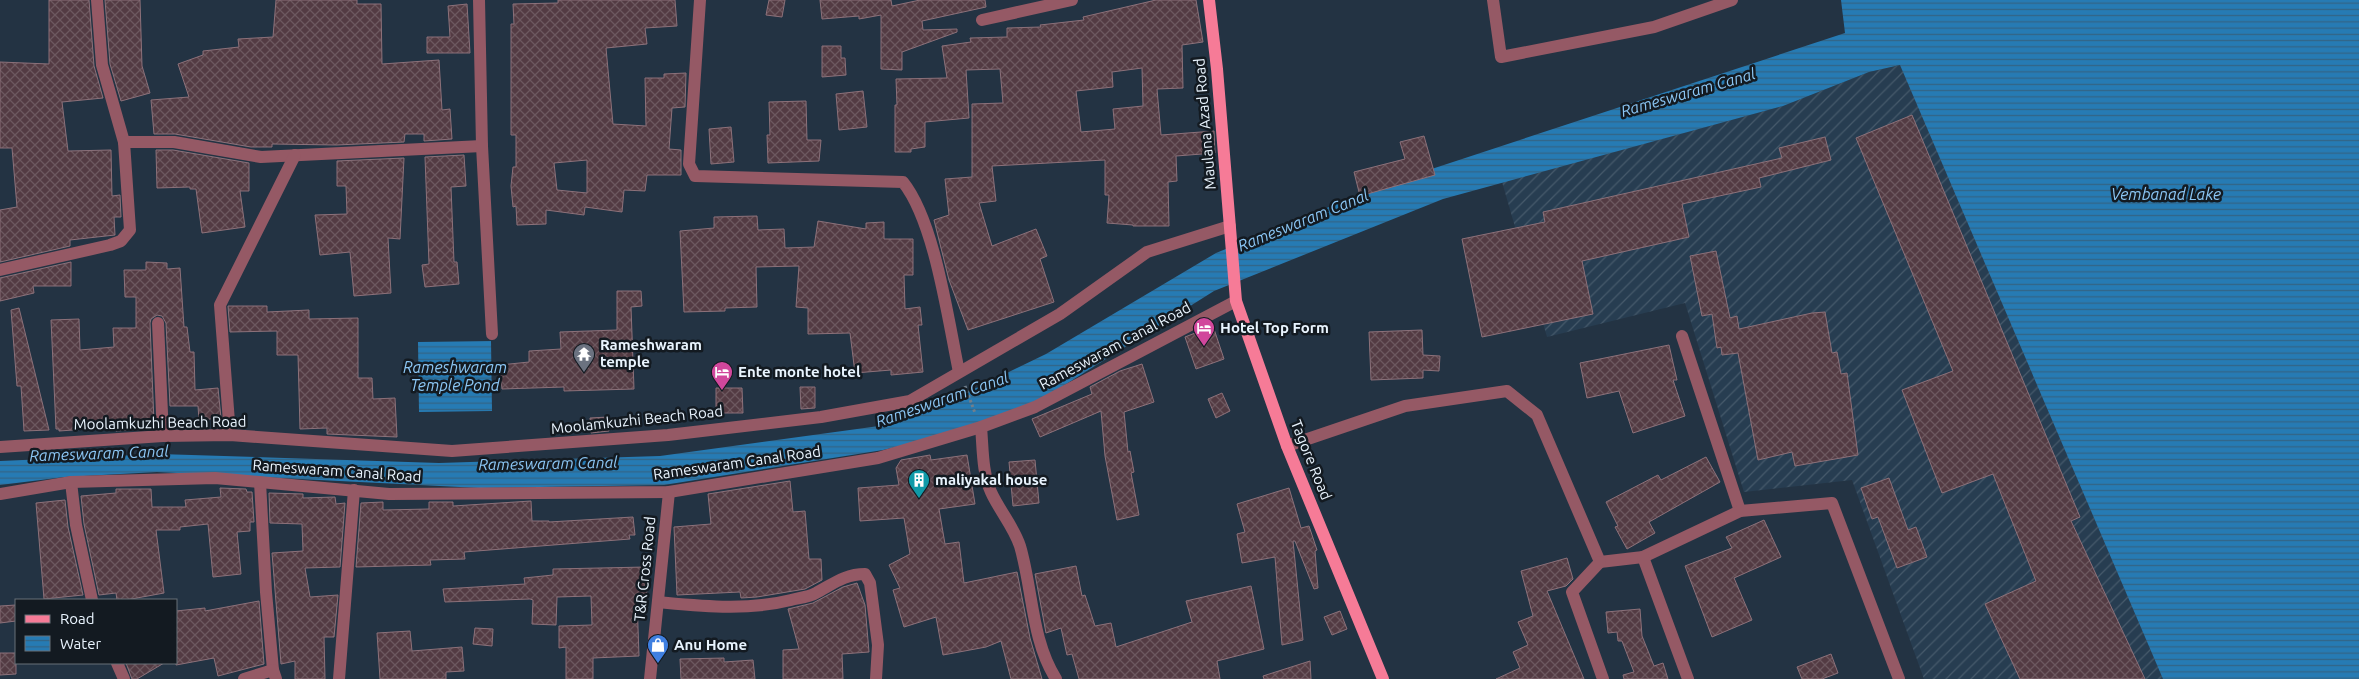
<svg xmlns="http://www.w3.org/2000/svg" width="2359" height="679" font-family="Ubuntu,sans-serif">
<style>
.industrial{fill:url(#industrial-furrows)}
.water{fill:url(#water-rules)}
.building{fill:url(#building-cross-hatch);stroke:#8c717a;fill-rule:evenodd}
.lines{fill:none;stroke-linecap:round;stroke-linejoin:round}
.path{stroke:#717f8c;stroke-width:3;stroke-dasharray:2.5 2.5;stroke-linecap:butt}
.minor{stroke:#955965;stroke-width:12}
.major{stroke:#f67b97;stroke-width:12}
.labels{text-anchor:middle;stroke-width:5;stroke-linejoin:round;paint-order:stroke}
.street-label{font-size:15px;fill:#e9f4fe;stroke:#131a21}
.poi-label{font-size:15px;font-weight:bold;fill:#e9f4fe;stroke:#131a21;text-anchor:start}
.water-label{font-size:16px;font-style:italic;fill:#8bc6f4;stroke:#131a21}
</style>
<defs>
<pattern id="industrial-furrows" width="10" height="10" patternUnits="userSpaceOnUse" patternTransform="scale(1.25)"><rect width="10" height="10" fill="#273d51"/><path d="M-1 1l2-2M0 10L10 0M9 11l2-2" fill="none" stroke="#465a6b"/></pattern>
<pattern id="water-rules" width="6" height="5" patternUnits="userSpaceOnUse" patternTransform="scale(1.25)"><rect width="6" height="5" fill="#267bb4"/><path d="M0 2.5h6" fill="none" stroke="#346485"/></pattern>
<pattern id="building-cross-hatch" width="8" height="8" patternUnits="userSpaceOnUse" patternTransform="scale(1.25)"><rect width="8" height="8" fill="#533b43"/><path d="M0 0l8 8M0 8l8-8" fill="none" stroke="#6c585f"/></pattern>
</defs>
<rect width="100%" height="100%" fill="#233343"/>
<path class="industrial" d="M1901,65L2163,679H1924L1852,480L1744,492L1685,303L1547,337L1502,182L1783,106L1869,72Z"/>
<g class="water">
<path d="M1841,0H2359V679H2163L1900,65L1869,72L1783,106L1443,199L1214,291L1036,403L968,430L883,450L664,485L480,488L157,472L65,477L0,485V461L159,454L439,463L660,456L879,426L972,390L1046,354L1216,253L1383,185L1845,33Z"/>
<path d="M491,341L492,411L419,412L418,342Z"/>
</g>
<g class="building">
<path d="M49,0H89L94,66L103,98L62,102L68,151L111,150L112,196L120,195L121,217H114L115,235L70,240V246L0,262V210L17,207L12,148H0V62L49,64Z"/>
<path d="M105,0H140L142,66L150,93L121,101L110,64Z"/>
<path d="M276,0H357V4H381L382,64L439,60L442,110L450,109L452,139L424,141V134H405L404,142L336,145L272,144V147H251L175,134H154L151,100L189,97L178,64L203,55V51L239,47L238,39L273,37Z"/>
<path d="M558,0H675L677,26L645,28L647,44L606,48L613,124L646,126L645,78H664V74L686,73L685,107L672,108L669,149L681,150V175H647L645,191L624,190L622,212L585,207L584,215L546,210V224L517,225L516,206L513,207L511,186L513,167H516V135H511V24H514L513,4L558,3ZM587,160V193L557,190L554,163Z"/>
<path d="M769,0H785L782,17L766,15Z"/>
<path d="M820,0H891L892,6L920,0H985L986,7L922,21L923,30L957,29V32L902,52V70L881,69V15L859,19V16L822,19Z"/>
<path d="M1156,0H1196L1203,42L1182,45L1183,88L1157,89L1161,135L1214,131L1215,153L1176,156L1177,181L1168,182L1169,226H1133V225L1107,223L1109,195H1105V160L992,166L996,201L979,203L992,246L1036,229L1047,256L1040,259L1054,302L968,330L949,280L934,220L949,215L945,179L972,177V104L1003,103L1000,69L966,70L969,118L925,122V147L911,149V152H895V105H897L896,79L947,78L942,46L971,42L970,38L1007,37V28L1041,27L1040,25L1084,20L1083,17ZM1142,68L1143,106L1113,109L1115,129L1081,132L1076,91L1113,87L1112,72Z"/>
<path d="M467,4L470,53H427V37H450L448,6Z"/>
<path d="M822,46H841V58H845L846,75L822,77Z"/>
<path d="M863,91L867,127L839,130L836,94Z"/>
<path d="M806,101L807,140H821L819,161L768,163L767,135H770L769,102Z"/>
<path d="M1912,115L2080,517L2071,521L2145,679H2020L1985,604L2036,581L1993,474L1942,493L1902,390L1953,371L1856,138Z"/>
<path d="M731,127L734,162L711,164L709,129Z"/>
<path d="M1424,136L1435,175L1360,196L1354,172L1405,159L1400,142Z"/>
<path d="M1825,137L1831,160L1759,178L1761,187L1682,204L1689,237L1582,261L1593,314L1482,337L1462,239L1545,222L1543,212L1782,158L1779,148Z"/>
<path d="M156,150H173L249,163V191H240L245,227L202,233L196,189H190V187L157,188Z"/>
<path d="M464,155L466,186L451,187L454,262H457L459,284L425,287L422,265L429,264L425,157Z"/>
<path d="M404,158L400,239L388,238L391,293L354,296L350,252L320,255L315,215L347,214L346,186H337V161Z"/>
<path d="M757,216L758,230L784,229L785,248L814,247L818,221L866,229V223L884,222V239H913V275H904L905,309L920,307L922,325H918L923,372L891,375V370L855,373L850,333L808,334V308L796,307L799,266L756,267L757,307L725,308V311L684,312L680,231L714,228V217Z"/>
<path d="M1716,251L1730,318L1737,316L1739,329L1812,313L1825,312L1832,353L1837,352L1841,374L1847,373L1858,455L1795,466L1792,452L1758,460L1738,353L1722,355L1721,347L1717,348L1712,314L1702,316L1690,256Z"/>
<path d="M71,262V286H33L34,293L0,301V278Z"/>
<path d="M146,262L167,263V269L180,268L184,327H187L190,352H194L195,390L218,388L221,418L199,420L198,406H170L166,323L162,316L157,315L151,319L150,323L154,423H140V429L116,431V427L59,431V429H56L51,320L79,319L80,350L114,347L113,328H136V297H125L124,270H146Z"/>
<path d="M617,291H641L642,306L631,307L634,389L564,391V387L502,389L500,365L529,362V351L561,349L560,332L617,330Z"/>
<path d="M228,306H267V312L309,310V319L358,318V378H372L373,399L395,398L397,437L327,434V428L300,429L298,355H277V331L230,332Z"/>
<path d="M19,308L49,430L24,431L21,386H17L11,310Z"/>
<path d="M1213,326L1224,359L1196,369L1185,337Z"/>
<path d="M1422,330L1423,355L1440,356L1439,371L1423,370V378L1371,380L1369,332Z"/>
<path d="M1669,345L1677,380H1673L1685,416L1633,433L1619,391L1587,398L1580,363Z"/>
<path d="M1142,364L1154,402L1124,412L1128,452L1130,451L1134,472L1131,473L1139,515L1117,520L1105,456L1101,411L1040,437L1032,419L1092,394L1090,387L1120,371Z"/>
<path d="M800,387H815V408L801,409Z"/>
<path d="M716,388H742L743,413H716Z"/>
<path d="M1222,393L1230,411L1216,418L1208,399Z"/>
<path d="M608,417L609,431L591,433L590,418Z"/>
<path d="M930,455L931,460L967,455L975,504L939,509L945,544L959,542L964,583L1017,572L1030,638L1042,679H1011L1001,641L986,647L943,655L936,617L904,627L893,590L900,588L889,565L910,554L904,518L860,521L858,488L899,485L896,468L901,460Z"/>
<path d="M1706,457L1720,482L1649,522L1655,533L1627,549L1615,527L1618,526L1606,502L1658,475L1661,480Z"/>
<path d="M1035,460L1039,503L1013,506L1009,462Z"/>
<path d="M1889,478L1908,530L1916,527L1927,557L1897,568L1878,517L1872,519L1861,488Z"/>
<path d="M790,481L793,512L805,511L809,559H821L822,580L805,589L757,597L741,598L740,592L677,595L674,527L711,524L708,494Z"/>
<path d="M220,488L246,489L247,492H252L254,522H250V531L237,532L241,574L213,577L208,524L180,527V530H156L164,593L126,600H117L116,593L99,595L84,524L81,496L116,493V489H151L152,507H186L185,500L221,497Z"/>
<path d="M1289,488L1301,528L1309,526L1317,550L1315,551L1318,588L1314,589L1295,541H1293L1303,640L1282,645L1275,557L1242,563L1237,534L1245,532L1237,504Z"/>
<path d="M269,493L303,494V498L335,497L336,504L345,503L340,567L305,568L310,597L338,595L334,637H324L325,679H295V661L281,664L272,553L303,551L302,524L270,523Z"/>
<path d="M65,500L68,527L83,595L44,599L36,503Z"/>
<path d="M531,501L532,521H549V522L633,517L635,535H629L630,539L464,552L465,559L430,560L431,565L356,567L361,503L383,502V510L429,509V502H453V506Z"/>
<path d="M1764,520L1781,557L1734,578L1752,620L1712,637L1685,566L1732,548L1726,537Z"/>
<path d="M1567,558L1573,579L1566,586L1547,591L1584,679H1496L1520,668L1513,652L1528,645L1518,622L1533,616L1521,571Z"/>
<path d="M1076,566L1082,596L1085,595L1095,626L1111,623L1116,647L1192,622L1186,601L1251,586L1264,649L1217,661L1220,679H1079L1072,654L1067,655L1061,628L1046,633L1035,574Z"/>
<path d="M646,567L647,598L637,599L639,656L593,658V679H566V647L559,648V626L592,625L591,596L557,597L556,625L532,624L533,600L530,599L445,602L443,589L525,584L524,578L553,575V569Z"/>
<path d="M857,583L865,605L869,652L842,654L843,679H783V650L799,649L788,609L813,603L843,587Z"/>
<path d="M259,601L264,664L218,676L214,658L176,665V611L205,608V611Z"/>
<path d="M16,605V621L0,623V606Z"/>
<path d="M1640,609L1642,636L1654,666L1663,663L1668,679H1624L1623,675L1634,672L1622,641H1618L1617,632L1608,633L1606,612Z"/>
<path d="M1340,611L1347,629L1332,635L1324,617Z"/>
<path d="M475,628L493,629L492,646L473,644Z"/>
<path d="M410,631L412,651L462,647L464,671L446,672V679H380L377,633Z"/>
<path d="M0,653H16V674L0,675Z"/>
<path d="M1831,654L1838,673L1822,679H1802L1797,667Z"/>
<path d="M724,658V662L753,660L755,679H681L680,659Z"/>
<path d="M1310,661L1311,679H1264L1263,676Z"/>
<path d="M126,663H164L137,679H132Z"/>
</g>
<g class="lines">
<path class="path" d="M965,386L975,413"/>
<g class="minor">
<path d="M97,0L102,65L124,142H174L261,157L482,146"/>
<path d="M479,0L482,146L492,334"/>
<path d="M700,0L689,164L695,176L903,182C935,222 948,320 959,372"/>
<path d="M1493,0L1501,57L1654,27L1732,0"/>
<path d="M982,20L1072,0"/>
<path d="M0,270L110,245L121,241L130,230L124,142"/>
<path d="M158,323L163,436"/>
<path d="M1682,336L1740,511"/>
<path d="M981,427C983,448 982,472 991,492C999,510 1014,527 1020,546C1033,590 1031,639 1056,679"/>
<path d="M230,435L220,305L295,155"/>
<path d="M1287,446L1405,406L1507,391L1537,415L1600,562L1643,557L1740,511L1832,503L1899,679"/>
<path d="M0,447L163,436L230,435L452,451L668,435L821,417L910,401L1060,314L1147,252L1230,226"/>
<path d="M71,482L76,525L92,600"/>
<path d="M260,482L266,592L273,670L276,679"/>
<path d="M0,494L71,482L215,478L389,494L669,492L878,458L981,427L1035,407L1236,301"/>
<path d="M1643,557L1688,679"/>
<path d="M1600,562L1572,592L1603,679"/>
<path d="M658,602C702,606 747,611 791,600C799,598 809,597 816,593C833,584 845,574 865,574L870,583L878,645L876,679"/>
<path d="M117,663L124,679"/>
<path d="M244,679L273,670"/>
<path d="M339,679L354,490"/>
<path d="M650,679L669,492"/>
</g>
<path class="major" d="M1209,0L1217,69L1236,301L1287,446L1383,679"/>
</g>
<defs>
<g id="hotel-pin" transform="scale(1.125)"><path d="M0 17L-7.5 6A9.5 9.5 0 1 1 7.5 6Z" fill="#d1479c" stroke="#131a21"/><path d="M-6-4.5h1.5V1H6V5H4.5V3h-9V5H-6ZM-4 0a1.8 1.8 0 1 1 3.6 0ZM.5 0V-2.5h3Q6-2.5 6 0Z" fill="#fff"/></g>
<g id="temple-pin" transform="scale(1.125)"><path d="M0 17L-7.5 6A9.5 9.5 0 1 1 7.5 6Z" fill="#6b7280" stroke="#131a21"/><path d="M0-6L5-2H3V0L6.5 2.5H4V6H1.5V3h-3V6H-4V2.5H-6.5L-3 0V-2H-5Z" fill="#fff"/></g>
<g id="building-pin" transform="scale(1.125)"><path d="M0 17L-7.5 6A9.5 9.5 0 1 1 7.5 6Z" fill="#0f9aa8" stroke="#131a21"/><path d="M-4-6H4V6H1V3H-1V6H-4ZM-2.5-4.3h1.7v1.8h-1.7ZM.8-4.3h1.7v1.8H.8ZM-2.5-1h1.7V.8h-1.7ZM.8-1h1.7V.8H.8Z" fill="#fff"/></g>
<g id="shop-pin" transform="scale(1.125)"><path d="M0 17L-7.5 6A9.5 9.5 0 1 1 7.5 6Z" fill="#3f7fe0" stroke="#131a21"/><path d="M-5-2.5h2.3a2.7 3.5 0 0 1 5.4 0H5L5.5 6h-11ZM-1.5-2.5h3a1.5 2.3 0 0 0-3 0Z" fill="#fff"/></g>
</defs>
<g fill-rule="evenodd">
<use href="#hotel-pin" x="1204" y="328"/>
<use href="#temple-pin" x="584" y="354"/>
<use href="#hotel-pin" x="722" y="372"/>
<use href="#building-pin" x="919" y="480"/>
<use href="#shop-pin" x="658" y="645"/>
</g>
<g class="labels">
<g class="street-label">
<text transform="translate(1205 124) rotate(-95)" y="5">Maulana Azad Road</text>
<text transform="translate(1115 346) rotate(-28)" y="5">Rameswaram Canal Road</text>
<text transform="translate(637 420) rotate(-6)" y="5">Moolamkuzhi Beach Road</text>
<text transform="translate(160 423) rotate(-1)" y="5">Moolamkuzhi Beach Road</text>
<text transform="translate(1311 460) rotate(68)" y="5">Tagore Road</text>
<text transform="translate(737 463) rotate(-8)" y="5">Rameswaram Canal Road</text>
<text transform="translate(337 471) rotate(4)" y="5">Rameswaram Canal Road</text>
<text transform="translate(645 569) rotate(-84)" y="5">T&amp;R Cross Road</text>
</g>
<g class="poi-label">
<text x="1220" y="333">Hotel Top Form</text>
<text x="600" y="350">Rameshwaram<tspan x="600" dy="17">temple</tspan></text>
<text x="738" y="377">Ente monte hotel</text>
<text x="935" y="485">maliyakal house</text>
<text x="674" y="650">Anu Home</text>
</g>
<g class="water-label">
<text transform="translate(1688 92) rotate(-16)" y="6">Rameswaram Canal</text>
<text x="2166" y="200">Vembanad Lake</text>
<text transform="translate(1303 220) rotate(-22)" y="6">Rameswaram Canal</text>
<text x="455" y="373">Rameshwaram<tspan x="455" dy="18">Temple Pond</tspan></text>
<text transform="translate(942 399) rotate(-19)" y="6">Rameswaram Canal</text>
<text transform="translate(99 453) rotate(-2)" y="6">Rameswaram Canal</text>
<text transform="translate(548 463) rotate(-1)" y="6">Rameswaram Canal</text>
</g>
</g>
<rect x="15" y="599" width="162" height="65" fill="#131a21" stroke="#697179"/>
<rect x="25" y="615" width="25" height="8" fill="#f67b97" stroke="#697179"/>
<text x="60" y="624" font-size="15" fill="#e9f4fe">Road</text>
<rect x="25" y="636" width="25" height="15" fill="url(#water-rules)" stroke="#697179"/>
<text x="60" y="649" font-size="15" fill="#e9f4fe">Water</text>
</svg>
